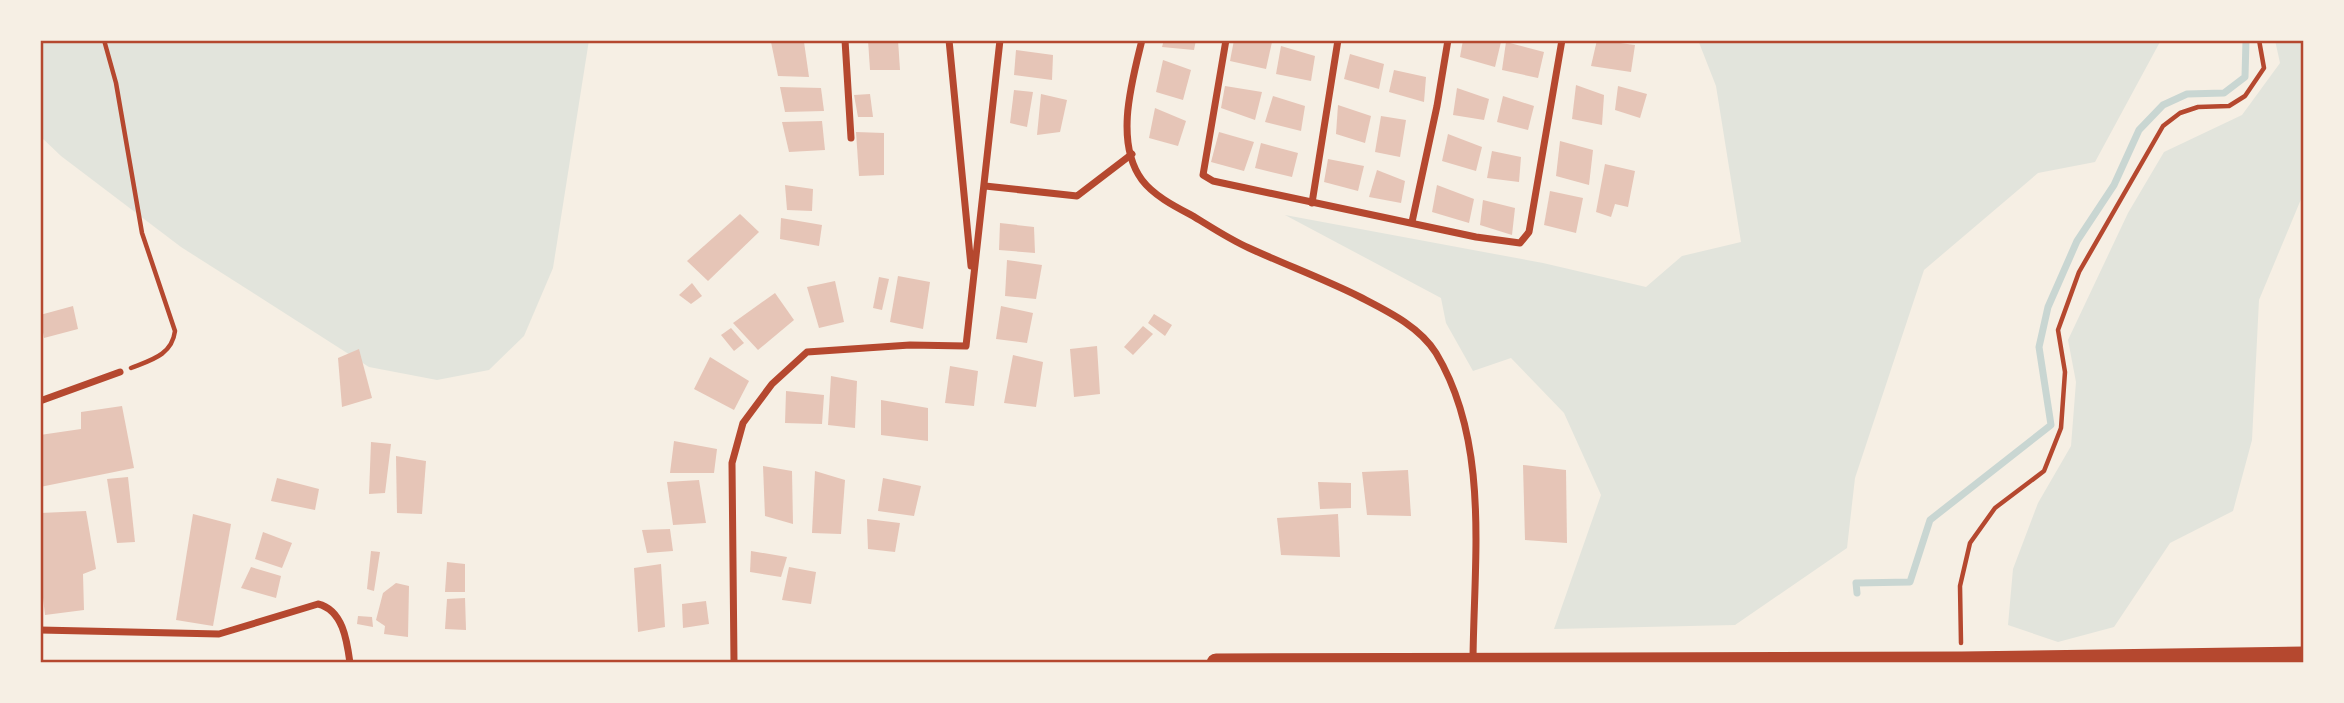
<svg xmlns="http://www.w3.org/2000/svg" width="2344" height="703" font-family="'Public Sans',sans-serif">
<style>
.green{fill:#e2e4dc}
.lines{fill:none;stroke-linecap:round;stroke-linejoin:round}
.stream{stroke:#c9d6d2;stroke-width:7}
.building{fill:#e6c5b7}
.path{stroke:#b5482f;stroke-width:4.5}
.minor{stroke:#b5482f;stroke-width:7}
.trunk{stroke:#b5482f;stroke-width:19}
.neatline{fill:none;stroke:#b5482f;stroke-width:2.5}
</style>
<rect width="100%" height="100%" fill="#f6efe4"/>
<g class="green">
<path d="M40,40H589L553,268L524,336L489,370L437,380L369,367L181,247L61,156L40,136Z"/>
<path d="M1698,40H2161L2095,162L2038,173L1924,270L1855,478L1847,548L1735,625L1554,629L1601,495L1564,413L1511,358L1473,371L1446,323L1441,298L1285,215L1543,263L1646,287L1682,256L1741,242L1716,86Z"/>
<path d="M2275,40H2304V192L2259,300L2252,440L2233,511L2170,543L2114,627L2058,642L2008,625L2013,569L2038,503L2071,446L2076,382L2068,340L2128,213L2164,152L2242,115L2280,63Z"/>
</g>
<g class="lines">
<path class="stream" d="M1857,593L1856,583L1910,582L1930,520L2051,425L2039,347L2048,307L2077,241L2114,185L2139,130L2163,105L2187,94L2224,93L2245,77L2246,40"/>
</g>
<g class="building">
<path d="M868,40H898L900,70H870Z"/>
<path d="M1164,40H1196L1194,50L1162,47Z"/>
<path d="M1234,40L1272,42L1266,69L1230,61Z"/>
<path d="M1463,40L1501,42L1495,67L1460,57Z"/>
<path d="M1597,40L1635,45L1631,72L1591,66Z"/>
<path d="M771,42H804L809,77L778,76Z"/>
<path d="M1506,42L1544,52L1538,78L1502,70Z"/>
<path d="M1281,46L1315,56L1311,81L1276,74Z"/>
<path d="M1016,50L1053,55L1052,80L1014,75Z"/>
<path d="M1350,54L1384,64L1379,89L1344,79Z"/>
<path d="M1163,60L1191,70L1183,100L1156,92Z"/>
<path d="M1394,70L1426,77L1424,102L1389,92Z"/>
<path d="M1576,85L1604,95L1602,125L1572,119Z"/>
<path d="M1225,86L1262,92L1255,120L1221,108Z"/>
<path d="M1618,86L1647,94L1640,118L1615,110Z"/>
<path d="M780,87L821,88L824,111L785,112Z"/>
<path d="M1457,88L1489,99L1484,120L1453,115Z"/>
<path d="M1014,90L1033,92L1027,127L1010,123Z"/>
<path d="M870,94L873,117H858L854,95Z"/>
<path d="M1041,94L1067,100L1060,132L1037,135Z"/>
<path d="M1273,96L1305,106L1301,131L1265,122Z"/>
<path d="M1503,96L1534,106L1528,130L1497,122Z"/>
<path d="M1338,105L1371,116L1365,143L1336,134Z"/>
<path d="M1155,108L1186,121L1178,146L1149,138Z"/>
<path d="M1381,116L1406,120L1400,157L1375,152Z"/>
<path d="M822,121L825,150L789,152L782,122Z"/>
<path d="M856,132L884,133V175L859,176Z"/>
<path d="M1219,132L1254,142L1244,171L1211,162Z"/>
<path d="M1448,134L1482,147L1476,171L1442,161Z"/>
<path d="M1560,141L1593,150L1589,185L1556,176Z"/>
<path d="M1261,143L1298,153L1292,177L1255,168Z"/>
<path d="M1492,151L1521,157L1519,182L1487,178Z"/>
<path d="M1328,159L1364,166L1358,191L1324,182Z"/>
<path d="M1605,164L1635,171L1628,207L1615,204L1611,217L1596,212Z"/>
<path d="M1377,170L1405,181L1401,203L1369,197Z"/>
<path d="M785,185L813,189L812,211L787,210Z"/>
<path d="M1437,185L1474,199L1469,223L1432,212Z"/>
<path d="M1550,191L1583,198L1576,233L1544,225Z"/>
<path d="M1483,200L1515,208L1512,235L1480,225Z"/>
<path d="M740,214L759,232L708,281L687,261Z"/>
<path d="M781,218L822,225L819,246L780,239Z"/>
<path d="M1000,223L1034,227L1035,253L999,250Z"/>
<path d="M1007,260L1042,265L1036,299L1005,296Z"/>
<path d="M898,276L930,282L923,329L890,322Z"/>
<path d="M879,277L889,279L882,310L873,308Z"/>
<path d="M835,281L844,322L819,328L807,287Z"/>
<path d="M692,283L702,296L691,304L679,295Z"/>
<path d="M775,293L794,320L758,350L733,323Z"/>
<path d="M73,306L78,329L44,338L40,315Z"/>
<path d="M1001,306L1033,313L1027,343L996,339Z"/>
<path d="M1154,314L1172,325L1165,336L1148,323Z"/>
<path d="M1143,326L1153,334L1133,355L1124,347Z"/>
<path d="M731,328L744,343L734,351L721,335Z"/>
<path d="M1097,346L1100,394L1074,397L1070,349Z"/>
<path d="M359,349L372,398L342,407L338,358Z"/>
<path d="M1013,355L1043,362L1036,407L1004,403Z"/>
<path d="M710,357L749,381L734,410L694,389Z"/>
<path d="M950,366L978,371L974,406L945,403Z"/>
<path d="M831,376L857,381L855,428L828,425Z"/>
<path d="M786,391L824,395L822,424L785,423Z"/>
<path d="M881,400L928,408V441L881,435Z"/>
<path d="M122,406L134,468L40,487V435L81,429V412Z"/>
<path d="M674,441L717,449L714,473H670Z"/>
<path d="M371,442L391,444L385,493L369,494Z"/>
<path d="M396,456L426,461L422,514L397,513Z"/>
<path d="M1523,465L1566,470L1567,543L1525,540Z"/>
<path d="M763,466L792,471L793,524L765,516Z"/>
<path d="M1408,470L1411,516L1367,515L1362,472Z"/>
<path d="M815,471L845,480L841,534L812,533Z"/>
<path d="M128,477L135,542L117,543L107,479Z"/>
<path d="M277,478L319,489L315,510L271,501Z"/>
<path d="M883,478L921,486L914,516L878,511Z"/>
<path d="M699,480L706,523L673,525L667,482Z"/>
<path d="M1318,482L1351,483V508L1320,509Z"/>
<path d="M86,511L96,569L83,574L84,610L45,615L40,572V513Z"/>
<path d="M193,514L231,524L213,626L176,620Z"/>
<path d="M1338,514L1340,557L1281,555L1277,518Z"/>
<path d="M867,519L900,523L895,552L868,549Z"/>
<path d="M670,529L673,551L647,553L642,530Z"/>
<path d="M263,532L292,543L282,568L255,559Z"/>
<path d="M371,551L380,552L374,591L367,589Z"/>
<path d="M751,551L787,557L781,577L750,572Z"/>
<path d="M447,562L465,564V592H445Z"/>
<path d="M661,564L665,627L638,632L634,568Z"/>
<path d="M251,567L281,576L276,598L241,588Z"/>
<path d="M789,567L816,572L811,604L782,600Z"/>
<path d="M396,583L409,586L408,637L384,634L385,626L376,620L383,593Z"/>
<path d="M465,598L466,630L445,629L447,599Z"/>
<path d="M706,601L709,624L683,628L682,604Z"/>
<path d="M358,616L372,617L373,627L357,624Z"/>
</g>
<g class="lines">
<g class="path">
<path d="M104,40L116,83L142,233L175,331C172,355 151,360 131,368"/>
<path d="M1961,643L1960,586L1970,543L1995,508L2044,471L2061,428L2065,372L2058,330L2079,272L2163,126L2180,113L2198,107L2229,106L2245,96L2264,68L2259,40"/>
</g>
<g class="minor">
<path d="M845,40L851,138"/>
<path d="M949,40L971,266"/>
<path d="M1142,40C1132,81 1114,142 1142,180C1154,196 1176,207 1193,216C1211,227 1229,239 1249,248C1286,265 1324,279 1360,297C1387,311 1419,326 1436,353C1490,443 1474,558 1473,659"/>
<path d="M1226,40L1203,175L1213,181L1476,237L1520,243L1529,232L1562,40"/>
<path d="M985,186L1077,196L1132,154"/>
<path d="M1312,203L1338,40"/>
<path d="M1412,222L1437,106L1448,40"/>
<path d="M40,401L120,372"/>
<path d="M40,630L219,634L318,604C343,610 347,641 350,663"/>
<path d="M734,663L732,463L743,423L772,384L807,352L910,345L966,346L1000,40"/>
</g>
<path class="trunk" d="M1216,663L1962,661L2304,656"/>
</g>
<rect width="2344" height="703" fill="none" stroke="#f6efe4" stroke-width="84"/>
<rect x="42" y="42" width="2260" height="619" class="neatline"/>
</svg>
